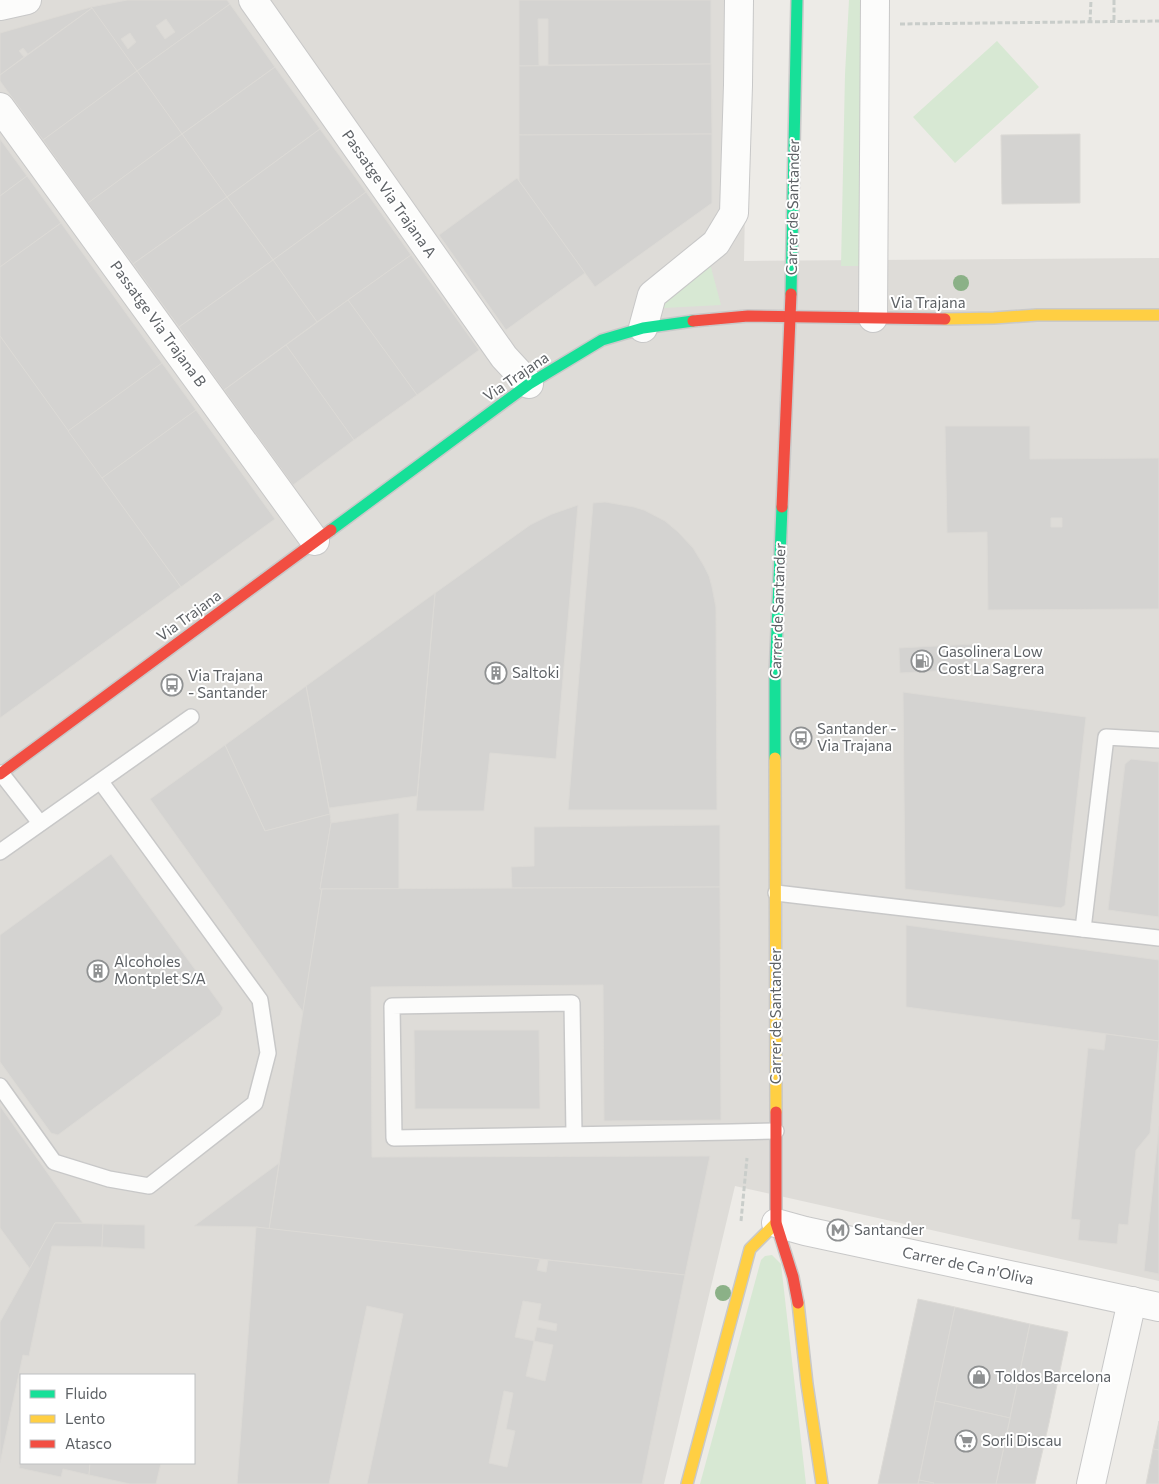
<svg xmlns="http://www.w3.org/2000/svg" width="1159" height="1484" font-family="Commissioner,sans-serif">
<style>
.industrial{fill:#dedcd8;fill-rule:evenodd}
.green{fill:#d7e8d3}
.building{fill:#d4d3d1;stroke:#dcdad6;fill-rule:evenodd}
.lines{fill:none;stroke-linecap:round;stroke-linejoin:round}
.lane-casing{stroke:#c8c8c8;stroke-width:18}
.street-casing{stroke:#c8c8c8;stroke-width:30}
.fast-casing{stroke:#c9c9c9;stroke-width:14}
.slow-casing{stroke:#c9c9c9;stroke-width:14}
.jam-casing{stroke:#c9c9c9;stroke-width:14}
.path{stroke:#c9cdca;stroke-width:3;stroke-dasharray:5 2.5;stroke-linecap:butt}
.lane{stroke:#fcfcfb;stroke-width:15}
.street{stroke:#fcfcfb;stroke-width:28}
.fast{stroke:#16e098;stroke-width:11}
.slow{stroke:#ffcf43;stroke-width:11}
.jam{stroke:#f24e42;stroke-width:11}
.tree{fill:#8bb187}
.labels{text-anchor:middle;stroke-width:4;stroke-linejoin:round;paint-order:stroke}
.street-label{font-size:15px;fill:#5d6165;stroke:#fff}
.poi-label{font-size:15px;fill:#5d6165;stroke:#fff;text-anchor:start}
</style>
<rect width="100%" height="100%" fill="#edebe7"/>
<path class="industrial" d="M0,0H749L744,261L1159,258V1281L735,1186L664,1484H0ZM21,1375H194V1463H21Z"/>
<g class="green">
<path d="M849,0H867L868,266H841L845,74Z"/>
<path d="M997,41L1039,87L955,163L913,117Z"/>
<path d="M709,260L721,305L664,308L660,298Z"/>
<path d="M772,1255L781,1264L806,1484H700L761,1260L765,1256Z"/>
</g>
<g class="building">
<path d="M127,0H227L230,4L137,71L91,7ZM166,19L175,32L165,39L156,26ZM130,33L136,42L128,49L121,39Z"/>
<path d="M519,0H711V64L548,65V19H538L539,66H519Z"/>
<path d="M230,4L275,67L182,134L137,71Z"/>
<path d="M91,7L92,8L28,54L23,48L19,51L24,57L0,75V33Z"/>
<path d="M92,8L137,71L43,140L0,81V75Z"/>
<path d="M711,64L712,134L519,135V66Z"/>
<path d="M275,67L320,129L227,197L182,134Z"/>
<path d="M137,71L182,134L88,203L43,140Z"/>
<path d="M320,129L366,192L273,260L227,197Z"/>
<path d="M182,134L227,197L133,264L88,203Z"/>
<path d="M712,134V203L595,287L519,181V135Z"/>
<path d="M1080,134V203L1002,204L1001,135Z"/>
<path d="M0,139L27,176L0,196Z"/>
<path d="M27,176L61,223L0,267V196Z"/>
<path d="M517,178L585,273L506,330L439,235Z"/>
<path d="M366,192L411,255L317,322L273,260Z"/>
<path d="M227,197L273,260L179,327L133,264Z"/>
<path d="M61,223L162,363L68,431L0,336V267Z"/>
<path d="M411,255L479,350L417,395L348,300Z"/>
<path d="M273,260L317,322L224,390L179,327Z"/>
<path d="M348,300L417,395L354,440L286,345Z"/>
<path d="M0,336L181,587L0,718Z"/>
<path d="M286,345L354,440L293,485L224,390Z"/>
<path d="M162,363L196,410L102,478L68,431Z"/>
<path d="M196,410L275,519L181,587L102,478Z"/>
<path d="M945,426H1030V459L1159,458V609L988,610L987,532L947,533ZM1051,518H1062V527H1051Z"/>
<path d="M605,502L634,507L644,510L665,521L678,532L693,548L704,566L709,576L712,587L716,608L717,810H568L593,503Z"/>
<path d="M578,505L556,759L490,753L484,811H416L435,593L530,525L552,514Z"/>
<path d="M435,593L417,796L329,808L306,686Z"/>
<path d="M973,644L974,669L900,673L899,648Z"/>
<path d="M306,686L330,814L265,831L225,745Z"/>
<path d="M903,692L1086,717L1065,905L1061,908L905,889Z"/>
<path d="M225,745L265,831L330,814L331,823L320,889H322L303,1012L150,799Z"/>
<path d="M1131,759L1159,762V917L1108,910L1125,764Z"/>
<path d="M399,813V889H320L331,823Z"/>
<path d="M720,825V887L512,888L511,867L534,866V827Z"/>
<path d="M111,854L223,1008L220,1015L58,1135L51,1133L0,1062V935Z"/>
<path d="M720,887L721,1120L604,1121L603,985L371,987L372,1157L710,1156L685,1275L269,1229L322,889Z"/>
<path d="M906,925L1159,960V1041L906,1007Z"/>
<path d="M414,1030H539L540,1109H415Z"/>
<path d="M1106,1034L1159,1041L1150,1133L1136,1150L1128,1225L1119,1224L1117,1244L1078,1240L1080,1220L1071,1219L1088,1048L1104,1050Z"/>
<path d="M0,1106L83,1223H55L30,1269L0,1228Z"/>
<path d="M1159,1126V1274L1144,1271Z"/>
<path d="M279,1163L269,1229L256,1227L194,1226Z"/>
<path d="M55,1223L103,1224L102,1247L52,1246L29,1356L23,1355L0,1463V1322Z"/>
<path d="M103,1224L145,1225V1249L102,1247Z"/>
<path d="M256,1227L540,1259L537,1270L546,1272L548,1260L685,1275L642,1484H367L403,1314L367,1306L329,1484H237ZM523,1301L541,1304L538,1320L557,1324L556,1331L537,1327L534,1341L515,1337ZM534,1341L553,1345L545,1381L526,1376ZM504,1391L513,1393L506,1429L515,1431L507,1467L489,1463Z"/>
<path d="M918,1299L955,1307L918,1484H878Z"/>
<path d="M955,1307L1030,1324L1010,1418L935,1401Z"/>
<path d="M1030,1324L1068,1332L1049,1423L1035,1484H996Z"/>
<path d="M935,1401L1010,1418L996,1484H933L934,1483L919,1480Z"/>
<path d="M1159,1421V1450L1153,1449Z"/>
<path d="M1153,1449L1159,1450V1484H1146Z"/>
<path d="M21,1460V1463H90L89,1475L63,1469L61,1477L19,1468Z"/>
<path d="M90,1463H161L156,1484H130L89,1475Z"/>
<path d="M919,1480L934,1483L933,1484H918Z"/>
</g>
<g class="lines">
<g class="lane-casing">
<g id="lane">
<path d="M1,773L40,823"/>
<path d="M0,852L191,717"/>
<path d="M776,893L1159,938"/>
<path d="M1083,929L1106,737L1159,740"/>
<path d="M0,1086L54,1162L109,1179L149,1186L255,1103L268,1053L260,1000L101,782"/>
<path d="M574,1134L572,1003L392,1006L394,1138L732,1132L776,1131"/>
</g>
</g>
<g class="street-casing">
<g id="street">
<path d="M253,0L504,357L529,384"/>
<path d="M0,6L27,0"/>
<path d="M0,107L315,541"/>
<path d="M873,318L875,0"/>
<path d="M643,328L652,295L716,243L734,213L738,85L739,0"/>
<path d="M776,1223L805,1231L1159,1307"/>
<path d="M1091,1484L1132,1301"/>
</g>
</g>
<g class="fast-casing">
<g id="fast">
<path d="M791,294L797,0"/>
<path d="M331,530L529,384L602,340L643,328L693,321"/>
<path d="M775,758V677L782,507"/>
</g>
</g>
<g class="slow-casing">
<g id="slow">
<path d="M945,319L994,318L1037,315H1159"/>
<path d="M775,758L776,1112"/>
<path d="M798,1303L807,1384L822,1484"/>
<path d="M687,1484L750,1249L776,1223"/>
</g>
</g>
<g class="jam-casing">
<g id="jam">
<path d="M693,321L748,316L945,319"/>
<path d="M782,507L791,294"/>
<path d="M0,774L331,530"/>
<path d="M776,1112V1223L793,1277L798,1303"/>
</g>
</g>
<g class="path">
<path d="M1114,0V21"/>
<path d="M1090,22L1091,0"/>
<path d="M900,24L1159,21"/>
<path d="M741,1221L747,1158"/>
</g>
<use href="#lane" class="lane"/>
<use href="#street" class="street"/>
<use href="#fast" class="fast"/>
<use href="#slow" class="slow"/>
<use href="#jam" class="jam"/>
</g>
<g class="tree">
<circle cx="961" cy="283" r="8"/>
<circle cx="723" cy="1293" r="8"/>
</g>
<defs>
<g id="fuel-ring" transform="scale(1.125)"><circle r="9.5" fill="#fff" stroke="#8f9192" stroke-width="1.5"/><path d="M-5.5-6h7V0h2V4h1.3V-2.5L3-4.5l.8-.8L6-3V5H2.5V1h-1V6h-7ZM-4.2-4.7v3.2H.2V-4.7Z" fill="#8f9192"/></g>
<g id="building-ring" transform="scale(1.125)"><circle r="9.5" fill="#fff" stroke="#8f9192" stroke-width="1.5"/><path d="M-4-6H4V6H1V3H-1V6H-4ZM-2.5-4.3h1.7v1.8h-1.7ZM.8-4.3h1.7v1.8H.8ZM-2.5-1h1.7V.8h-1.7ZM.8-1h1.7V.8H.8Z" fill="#8f9192"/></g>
<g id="bus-ring" transform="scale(1.125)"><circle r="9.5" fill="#fff" stroke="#8f9192" stroke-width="1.5"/><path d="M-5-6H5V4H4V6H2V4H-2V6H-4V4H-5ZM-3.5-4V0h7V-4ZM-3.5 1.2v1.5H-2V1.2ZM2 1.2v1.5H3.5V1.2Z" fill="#8f9192"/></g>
<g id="metro-ring" transform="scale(1.125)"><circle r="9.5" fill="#fff" stroke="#8f9192" stroke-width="1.5"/><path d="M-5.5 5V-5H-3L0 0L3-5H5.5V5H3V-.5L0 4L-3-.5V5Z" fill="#8f9192"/></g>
<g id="shop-ring" transform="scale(1.125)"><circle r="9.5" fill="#fff" stroke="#8f9192" stroke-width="1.5"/><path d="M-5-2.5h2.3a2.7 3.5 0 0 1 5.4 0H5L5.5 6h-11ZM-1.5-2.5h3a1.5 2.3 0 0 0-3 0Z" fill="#8f9192"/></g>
<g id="supermarket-ring" transform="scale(1.125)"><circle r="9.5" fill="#fff" stroke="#8f9192" stroke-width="1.5"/><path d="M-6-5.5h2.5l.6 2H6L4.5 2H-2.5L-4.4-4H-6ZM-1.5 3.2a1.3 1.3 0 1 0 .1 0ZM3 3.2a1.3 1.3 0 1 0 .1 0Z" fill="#8f9192"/></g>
</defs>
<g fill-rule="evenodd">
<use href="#fuel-ring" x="922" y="661"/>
<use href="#building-ring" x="496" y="673"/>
<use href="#bus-ring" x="172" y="685"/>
<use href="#bus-ring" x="801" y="738"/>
<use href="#building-ring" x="98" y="971"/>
<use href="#metro-ring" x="838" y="1230"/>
<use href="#shop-ring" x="979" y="1377"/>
<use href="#supermarket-ring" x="966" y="1441"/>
</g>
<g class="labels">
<g class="street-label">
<text transform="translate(389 194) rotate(55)" y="5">Passatge Via Trajana A</text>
<text transform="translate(793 207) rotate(-89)" y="5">Carrer de Santander</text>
<text x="928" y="308">Via Trajana</text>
<text transform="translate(158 324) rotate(54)" y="5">Passatge Via Trajana B</text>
<text transform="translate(516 377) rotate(-34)" y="5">Via Trajana</text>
<text transform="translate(778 611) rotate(-88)" y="5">Carrer de Santander</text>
<text transform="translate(189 616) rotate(-36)" y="5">Via Trajana</text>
<text transform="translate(776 1016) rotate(-90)" y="5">Carrer de Santander</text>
<text transform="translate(968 1266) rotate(12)" y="5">Carrer de Ca n'Oliva</text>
</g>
<g class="poi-label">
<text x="938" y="657">Gasolinera Low<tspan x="938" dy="17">Cost La Sagrera</tspan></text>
<text x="512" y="678">Saltoki</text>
<text x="188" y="681">Via Trajana<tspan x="188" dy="17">- Santander</tspan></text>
<text x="817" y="734">Santander -<tspan x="817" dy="17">Via Trajana</tspan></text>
<text x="114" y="967">Alcoholes<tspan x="114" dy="17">Montplet S/A</tspan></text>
<text x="854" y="1235">Santander</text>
<text x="995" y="1382">Toldos Barcelona</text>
<text x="982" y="1446">Sorli Discau</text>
</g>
</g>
<rect x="20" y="1374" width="175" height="90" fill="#ffffff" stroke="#bec0c1"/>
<rect x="30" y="1390" width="25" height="8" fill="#16e098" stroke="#bec0c1"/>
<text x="65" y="1399" font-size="15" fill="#5d6165">Fluido</text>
<rect x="30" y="1415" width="25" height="8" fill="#ffcf43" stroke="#bec0c1"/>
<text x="65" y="1424" font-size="15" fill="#5d6165">Lento</text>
<rect x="30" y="1440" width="25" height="8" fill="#f24e42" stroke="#bec0c1"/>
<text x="65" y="1449" font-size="15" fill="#5d6165">Atasco</text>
</svg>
